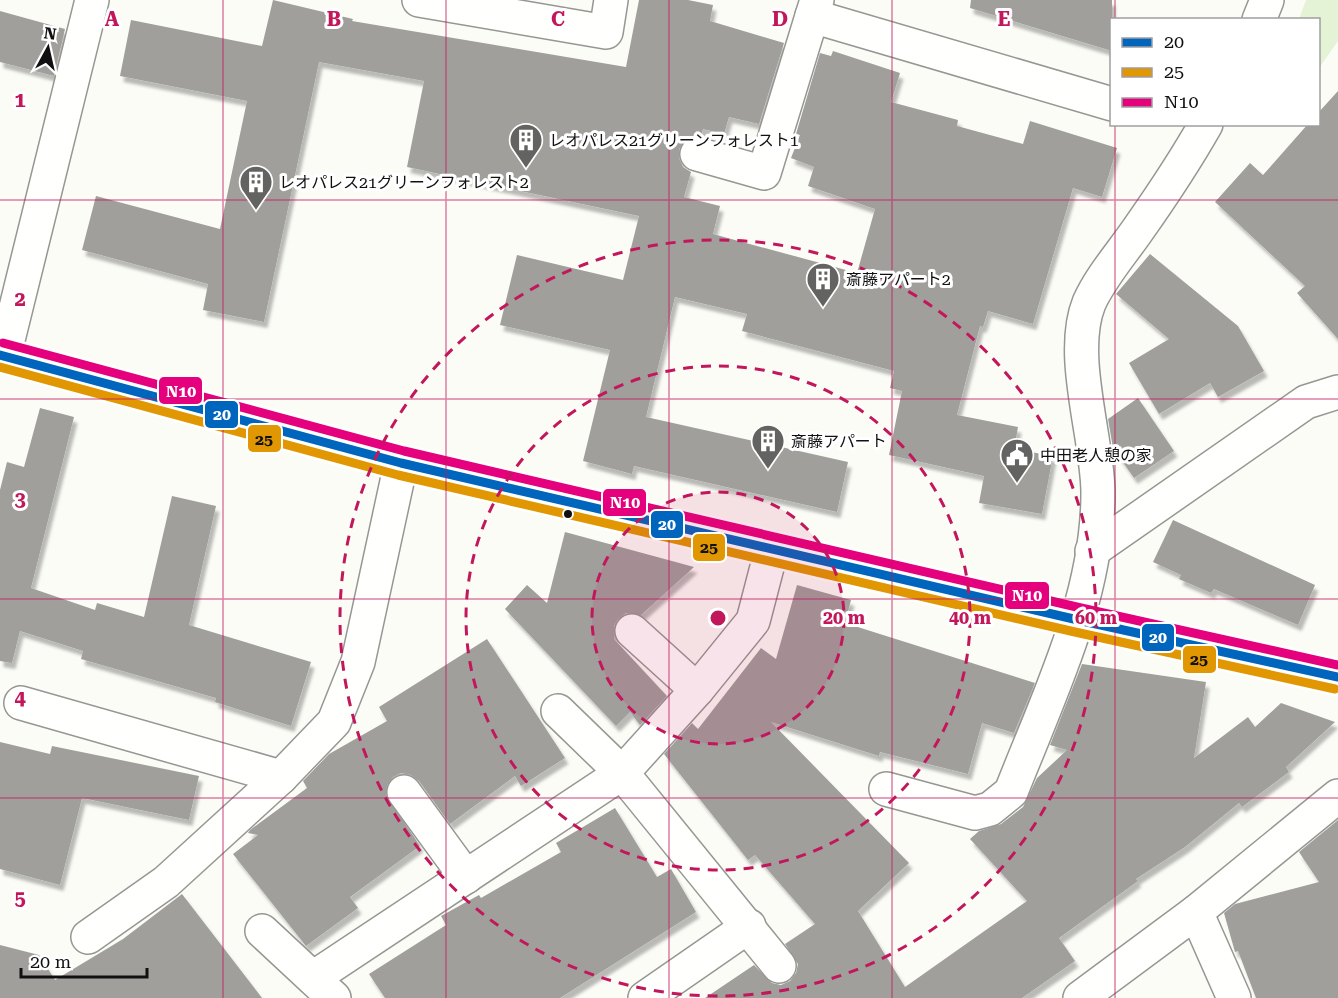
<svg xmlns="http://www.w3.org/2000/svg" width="1338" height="998" font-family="'Roboto Serif','Noto Sans JP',serif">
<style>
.green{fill:#e4f3d6}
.building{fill:#a09f9c;filter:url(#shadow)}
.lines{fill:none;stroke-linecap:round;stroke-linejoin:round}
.minor-casing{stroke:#969694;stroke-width:36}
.minor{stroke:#fffffe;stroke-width:33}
.bus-1-casing{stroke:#fff;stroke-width:14}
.bus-2-casing{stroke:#fff;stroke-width:14}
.bus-3-casing{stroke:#fff;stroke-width:14}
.bus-1{stroke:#0065bd;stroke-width:9}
.bus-2{stroke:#e09702;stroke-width:9}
.bus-3{stroke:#e5007d;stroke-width:9}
.grid{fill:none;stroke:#c2185b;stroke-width:1.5;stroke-opacity:0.55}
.ring{fill:none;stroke:#c2185b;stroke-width:3;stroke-dasharray:10 8}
.bus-dot{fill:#101010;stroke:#fff;stroke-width:2}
.labels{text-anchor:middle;stroke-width:6;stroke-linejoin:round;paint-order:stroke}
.poi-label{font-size:16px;fill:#101010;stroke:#fff;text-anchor:start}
.grid-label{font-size:20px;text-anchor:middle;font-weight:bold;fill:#c2185b;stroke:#fff;stroke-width:6;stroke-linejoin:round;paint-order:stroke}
.centre{fill:#c2185b;stroke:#fff;stroke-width:3}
.ring-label{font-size:18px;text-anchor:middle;font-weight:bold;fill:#c2185b;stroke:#fff;stroke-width:6;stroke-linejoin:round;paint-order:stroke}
.line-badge{stroke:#fff;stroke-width:2}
.badge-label{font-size:16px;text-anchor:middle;font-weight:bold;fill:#fff}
.pale-badge-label{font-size:16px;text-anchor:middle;font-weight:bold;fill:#111}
</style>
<defs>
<filter id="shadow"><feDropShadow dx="3.5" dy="6" stdDeviation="1.5" flood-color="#0004"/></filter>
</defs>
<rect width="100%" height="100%" fill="#fcfcf7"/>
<path class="green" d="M1306,0H1338V41L1319,68L1318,20L1299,19Z"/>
<g class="building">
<path d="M273,0L353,19L352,21L626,67L639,0H688L713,5L710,21L784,43L759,124L729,117L724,134L703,129L701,136H692L684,141L679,149V158L683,167L691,172L684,197L720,206L713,234L857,273L875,209L808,186L814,167L791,158L800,135L796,134L820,53L831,56L833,51L900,73L891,102L958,120L957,126L1023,144L1030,121L1117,148L1102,197L1073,188L1033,324L988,311L983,327L980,326L957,415L1018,427L1014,449L1053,456L1042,514L979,503L984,476L889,455L902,391L890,388L894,371L742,331L747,314L675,297L646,417L848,462L837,512L634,466L632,474L583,461L610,350L500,325L517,255L623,280L639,216L407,167L424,81L319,62L264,322L203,310L208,284L82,250L96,196L220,229L247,101L120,76L131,20L262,46Z"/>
<path d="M971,0H1112V51L970,8Z"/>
<path d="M0,11L65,29L54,76L0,62Z"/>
<path d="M1338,91V339L1297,293L1305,286L1215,202L1250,163L1263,175L1308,124H1318V113Z"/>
<path d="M1150,254L1238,326L1264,371L1218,397L1210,383L1159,414L1129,363L1169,339L1116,294Z"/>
<path d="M1138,398L1174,451L1134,478L1113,448L1108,419Z"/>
<path d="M40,408L74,417L31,588L95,610L97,603L144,617L172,496L216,506L189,625L311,662L291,726L215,702L216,698L81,659L83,651L20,631L12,663L0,661V490L7,462L24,467Z"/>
<path d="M1173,520L1315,585L1298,625L1214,589L1211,593L1179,579L1181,575L1153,562Z"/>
<path d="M565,532L694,567L641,615L626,613L618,619L614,626V639L667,696L640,725L630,712L616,726L505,609L527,585L547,603Z"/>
<path d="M797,585L851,600L845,623L1035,683L1014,733L982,723L968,774L880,752L879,756L771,722L909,863L858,911L905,987L1027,901L970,839L979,831L1001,824L1023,807L1037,778L1067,750L1050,745L1082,664L1206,682L1194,758L1248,717L1255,727L1281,703L1335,722L1286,767L1289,772L1242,807L1239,803L1185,847L1136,879L1138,881L1059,938L1075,961L1022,998H705L754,965L772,983L781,985L790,981L796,973L798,964L785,944L815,924L755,855L748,860L664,754L692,723L698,729L761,648L776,659Z"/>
<path d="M487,639L565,758L521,786L515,776L450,824L419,781L411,775L401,773L393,777L387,785L386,795L420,846L350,897L358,908L306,946L233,854L258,835L248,833L250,830L307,788L303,781L329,754L387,721L379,707Z"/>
<path d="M0,742L50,754L52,746L199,776L189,820L82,798L60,885L0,869Z"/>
<path d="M615,808L657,877L671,869L696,912L560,998H385L369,974L446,925L441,916L479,895L481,898L561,852L556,843Z"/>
<path d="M1338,820V998H1256L1238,951L1235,952L1224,913L1235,904L1319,882L1299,852Z"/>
<path d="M182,894L262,998H0V945L39,955L55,980L123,939Z"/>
</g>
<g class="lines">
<g class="minor-casing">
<g id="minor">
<path d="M419,0L606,32L611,0"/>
<path d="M817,0L812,16L1112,104"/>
<path d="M1259,20L1267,0"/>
<path d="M697,154L764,173L812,16"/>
<path d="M0,355L401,463L1078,620L1338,677"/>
<path d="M4,356L92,0"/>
<path d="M1092,551L1306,402L1338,392"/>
<path d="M632,631L697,690"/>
<path d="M21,703L281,777"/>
<path d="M558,711L622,773L779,966"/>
<path d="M886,789L975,813L990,809L1011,792C1048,697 1098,598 1098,493C1098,439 1068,355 1089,303C1100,278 1121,254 1137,231C1161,197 1185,161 1206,124"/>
<path d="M404,792L466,877"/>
<path d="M1196,912L1234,998"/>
<path d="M262,931L334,998"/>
<path d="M88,937L166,882L281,777L334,722L358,662L401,463"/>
<path d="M313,978L622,773L697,690L753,621L772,548"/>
<path d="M645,998L749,926"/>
<path d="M1080,998L1196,912L1338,796"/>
</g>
</g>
<use href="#minor" class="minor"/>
<g class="bus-1-casing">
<path id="bus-1" d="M0,355L401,463L1078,620L1338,677"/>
</g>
<g class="bus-2-casing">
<path id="bus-2" d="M0,367L398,475L1075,632L1335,689"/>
</g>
<g class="bus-3-casing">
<path id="bus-3" d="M3,343L404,451L1081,608L1338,665"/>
</g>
<use href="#bus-1" class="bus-1"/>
<use href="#bus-2" class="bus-2"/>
<use href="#bus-3" class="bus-3"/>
</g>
<path class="grid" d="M223,0V998M446,0V998M669,0V998M892,0V998M1115,0V20M1115,124V998M0,200H1338M0,399H1338M0,599H1338M0,798H1338"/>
<circle cx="718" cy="618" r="126" fill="#c2185b" fill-opacity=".12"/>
<g class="ring">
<circle cx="718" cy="618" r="126"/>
<circle cx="718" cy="618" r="252"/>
<circle cx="718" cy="618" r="378"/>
</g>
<defs>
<g id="building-pin" transform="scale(1.725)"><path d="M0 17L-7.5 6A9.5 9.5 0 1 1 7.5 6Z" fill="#636361" stroke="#fff"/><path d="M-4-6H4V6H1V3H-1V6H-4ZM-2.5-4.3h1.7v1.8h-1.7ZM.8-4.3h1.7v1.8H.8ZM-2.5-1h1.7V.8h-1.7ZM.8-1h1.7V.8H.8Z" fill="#fff"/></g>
<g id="civic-pin" transform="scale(1.725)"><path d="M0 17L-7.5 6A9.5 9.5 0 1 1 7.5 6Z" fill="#636361" stroke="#fff"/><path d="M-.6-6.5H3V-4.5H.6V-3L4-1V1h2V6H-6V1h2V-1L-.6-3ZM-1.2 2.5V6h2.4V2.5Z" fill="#fff"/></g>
</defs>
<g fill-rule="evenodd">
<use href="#building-pin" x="526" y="140"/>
<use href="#building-pin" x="256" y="182"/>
<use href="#building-pin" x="823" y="279"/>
<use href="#building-pin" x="768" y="441"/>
<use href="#civic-pin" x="1017" y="455"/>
</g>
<circle class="bus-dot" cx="568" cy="514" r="5"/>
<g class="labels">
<g class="poi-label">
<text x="549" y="146">レオパレス21グリーンフォレスト1</text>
<text x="279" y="188">レオパレス21グリーンフォレスト2</text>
<text x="846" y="285">斎藤アパート2</text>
<text x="791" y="447">斎藤アパート</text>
<text x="1040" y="461">中田老人憩の家</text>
</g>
</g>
<g class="grid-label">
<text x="112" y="26">A</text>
<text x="334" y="26">B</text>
<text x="558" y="26">C</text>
<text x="780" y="26">D</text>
<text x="1004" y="26">E</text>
<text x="20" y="107">1</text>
<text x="20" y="306">2</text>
<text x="20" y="506">3</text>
<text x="20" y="705">4</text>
<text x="20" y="905">5</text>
</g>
<circle cx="718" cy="618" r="9" class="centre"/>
<g class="ring-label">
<text x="844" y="624">20 m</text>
<text x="970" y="624">40 m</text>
<text x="1096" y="624">60 m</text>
</g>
<g class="line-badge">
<rect x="158" y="376" width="45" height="29" rx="6" fill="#e5007d"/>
<rect x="204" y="400" width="35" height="29" rx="6" fill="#0065bd"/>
<rect x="247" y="424" width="35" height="29" rx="6" fill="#e09702"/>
<rect x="602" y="488" width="45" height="29" rx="6" fill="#e5007d"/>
<rect x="650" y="510" width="34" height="29" rx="6" fill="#0065bd"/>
<rect x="692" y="533" width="34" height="29" rx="6" fill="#e09702"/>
<rect x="1004" y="581" width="46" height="29" rx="6" fill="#e5007d"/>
<rect x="1141" y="623" width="34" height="29" rx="6" fill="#0065bd"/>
<rect x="1182" y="645" width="35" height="29" rx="6" fill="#e09702"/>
</g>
<g class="badge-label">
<text x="181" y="397">N10</text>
<text x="222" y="420">20</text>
<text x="625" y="508">N10</text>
<text x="667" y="530">20</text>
<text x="1027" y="601">N10</text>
<text x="1158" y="643">20</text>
</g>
<g class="pale-badge-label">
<text x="264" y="445">25</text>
<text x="709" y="553">25</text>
<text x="1199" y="665">25</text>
</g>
<rect x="1110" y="18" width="210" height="108" fill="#ffffff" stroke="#9f9f9f" stroke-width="1.5"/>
<rect x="1122" y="38" width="30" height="9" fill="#0065bd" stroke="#9f9f9f" stroke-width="1.5"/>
<text x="1164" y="48" font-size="18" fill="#101010">20</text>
<rect x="1122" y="68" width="30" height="9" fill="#e09702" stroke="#9f9f9f" stroke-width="1.5"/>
<text x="1164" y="78" font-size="18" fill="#101010">25</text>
<rect x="1122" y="98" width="30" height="9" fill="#e5007d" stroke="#9f9f9f" stroke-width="1.5"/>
<text x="1164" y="108" font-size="18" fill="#101010">N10</text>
<g transform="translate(48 48) rotate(8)" stroke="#ffffff" stroke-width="4.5" paint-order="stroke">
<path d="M0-4.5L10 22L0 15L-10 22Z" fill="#101010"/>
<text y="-9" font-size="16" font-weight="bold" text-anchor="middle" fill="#101010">N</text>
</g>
<path d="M21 968v9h126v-9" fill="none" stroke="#101010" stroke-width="3"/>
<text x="30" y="968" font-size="18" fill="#101010" stroke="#ffffff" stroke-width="4.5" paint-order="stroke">20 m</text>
</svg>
